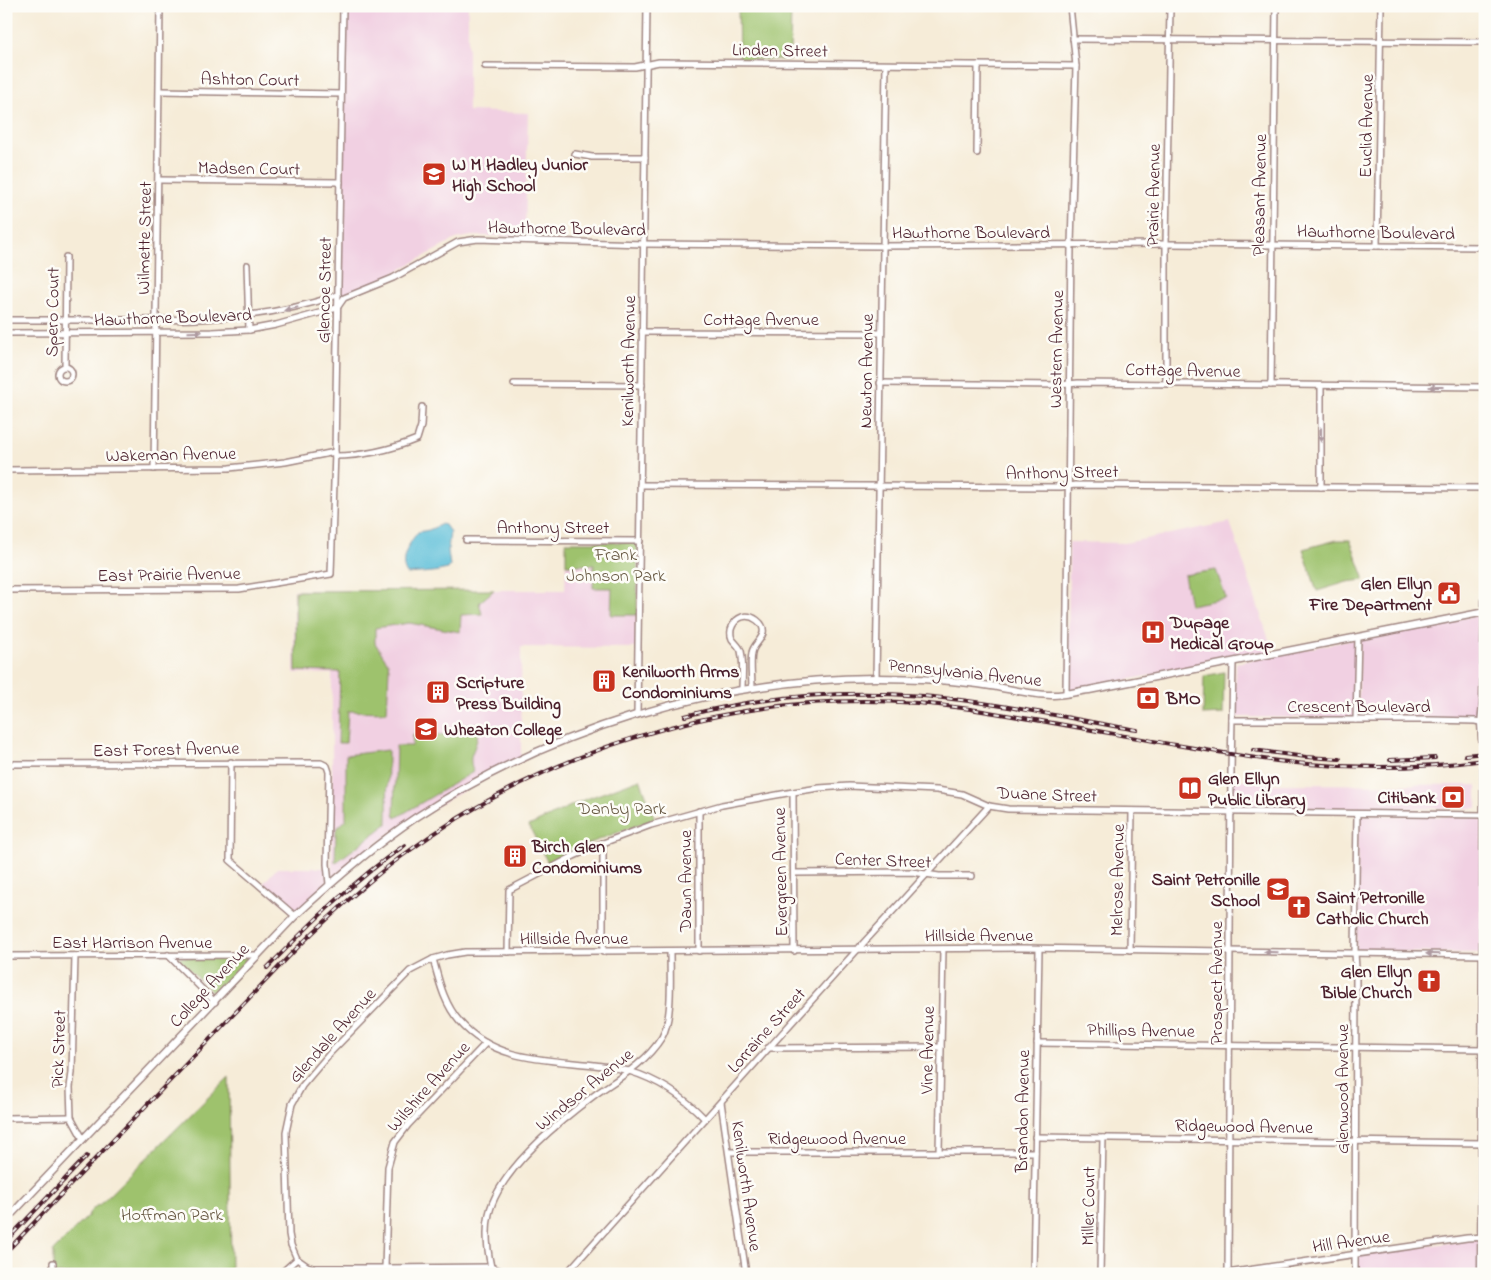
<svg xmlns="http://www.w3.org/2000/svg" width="1491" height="1280" font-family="'Indie Flower',sans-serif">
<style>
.built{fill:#f1d0e2}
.green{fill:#9ec26d;stroke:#74704c}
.water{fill:#5abed8;stroke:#526e82}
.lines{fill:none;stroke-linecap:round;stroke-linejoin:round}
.minor-casing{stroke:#a08682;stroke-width:8}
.tertiary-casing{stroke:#a08682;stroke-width:9}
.minor{stroke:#fff;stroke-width:5}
.tertiary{stroke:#fff;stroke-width:6}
.rail-casing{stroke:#4a1f2b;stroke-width:4}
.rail{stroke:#fdfcf7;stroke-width:2;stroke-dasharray:5.5;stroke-linecap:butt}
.oneway{fill:#ae9aa0}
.labels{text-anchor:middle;stroke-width:5;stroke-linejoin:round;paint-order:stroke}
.street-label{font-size:18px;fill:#4a1f2b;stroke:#fdfcf7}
.poi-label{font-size:18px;font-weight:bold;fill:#4a1f2b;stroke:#fdfcf7;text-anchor:start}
.park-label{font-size:18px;fill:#675842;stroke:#fdfcf7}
</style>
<rect width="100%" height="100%" fill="#fdfcf7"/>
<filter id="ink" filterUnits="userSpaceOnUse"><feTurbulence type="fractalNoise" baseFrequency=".02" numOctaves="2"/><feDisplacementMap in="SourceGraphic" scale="10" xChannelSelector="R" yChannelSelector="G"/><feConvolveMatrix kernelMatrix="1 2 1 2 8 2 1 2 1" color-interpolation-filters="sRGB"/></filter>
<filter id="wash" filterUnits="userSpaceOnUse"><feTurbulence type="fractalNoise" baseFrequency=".0096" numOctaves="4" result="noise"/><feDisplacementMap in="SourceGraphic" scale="20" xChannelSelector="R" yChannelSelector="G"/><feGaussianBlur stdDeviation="1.12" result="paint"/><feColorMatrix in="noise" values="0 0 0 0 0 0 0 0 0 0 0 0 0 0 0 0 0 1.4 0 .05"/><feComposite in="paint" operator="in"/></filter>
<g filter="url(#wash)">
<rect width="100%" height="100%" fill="#f6ecd8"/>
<g class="built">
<path d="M345,6H468V111L528,113L525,236H471L456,239L374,284L340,297Z"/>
<path d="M1230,522L1273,652L1068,691L1069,542L1125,543Z"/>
<path d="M566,565H594L612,588L637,615V648L521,647V758L393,831L332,878V674L294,673V590H565Z"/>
<path d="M1483,614V720L1358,719L1360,638Z"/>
<path d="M1356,639L1355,718L1234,717L1236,663Z"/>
<path d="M1233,780H1269L1270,784L1477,785V808L1233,809Z"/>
<path d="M1358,815L1482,817L1481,953L1356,952Z"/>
<path d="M277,868H326L327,884L295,914L261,886Z"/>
<path d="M1479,1239V1274H1357V1255Z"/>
</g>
<g class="green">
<path d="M738,6H791L790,60L739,59Z"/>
<path d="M1337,540H1350L1364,577L1363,580L1347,582L1317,591L1303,549Z"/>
<path d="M566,542H638L637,615H611L612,588H593L594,565H566Z"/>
<path d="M1216,570L1226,598L1190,605L1184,575Z"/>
<path d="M494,590L479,603L482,614L461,615L460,632L409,623L375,628V643L388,663L389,668L387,712L348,711L346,743H338L340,672L296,671L295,591Z"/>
<path d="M1224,672L1223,714L1203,715L1204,676Z"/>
<path d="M477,723C477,728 478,734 477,739C473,756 468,753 473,772L396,818L394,813L396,746H412L413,734L462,735L463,725Z"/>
<path d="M388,750L387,824L335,863L336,829L346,820V755Z"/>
<path d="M640,779L655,819L600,839L548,863L529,826L581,801Z"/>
<path d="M177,957H255L217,997Z"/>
<path d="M229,1077L231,1274H53V1251L89,1215V1213L96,1206L99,1205Z"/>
</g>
<path class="water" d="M442,524L445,525L450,532L448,551L450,566L448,569L433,572L407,574C398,561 409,543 418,532L429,530Z"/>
</g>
<g filter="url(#ink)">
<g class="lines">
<g class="minor-casing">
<g id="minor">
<path d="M1073,39L1485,42"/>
<path d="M485,66L635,67L659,62L1076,66"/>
<path d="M160,91L341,94"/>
<path d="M977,153L978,65"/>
<path d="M575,154L592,157H645"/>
<path d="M159,180L340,182"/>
<path d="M1377,246L1381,6"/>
<path d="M247,265L249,330"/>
<path d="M6,320C48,320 90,320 131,320C204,320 268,319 338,295"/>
<path d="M642,332L881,333"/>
<path d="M6,333L212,332L249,330L276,325L337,308L344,298L393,278L458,242L478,239L643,244L882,246L1166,244L1485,247"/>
<path d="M65,366L66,257"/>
<circle cx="65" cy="374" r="7"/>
<path d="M880,383L1059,385L1078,383L1485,387"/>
<path d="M1166,383V244L1170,6"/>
<path d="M514,384L642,385"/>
<path d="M1271,385L1276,6"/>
<path d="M1321,386V487"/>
<path d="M154,469L160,6"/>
<path d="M6,470L229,468L285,462L335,452V456C363,456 390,450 417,439L421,426L422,407"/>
<path d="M640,485L1061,487L1075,485L1485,488"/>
<path d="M466,540L640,541"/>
<path d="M6,590L239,589L331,574L335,452L343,6"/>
<path d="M876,678L886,65"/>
<path d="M742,690C742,678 744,663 741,651C740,647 735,643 732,639C728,630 734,620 742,617C752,614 765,623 763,633C761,641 753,645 752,653C750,664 752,677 752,688"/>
<path d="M1066,693L1071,245L1076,66L1070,6"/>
<path d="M637,715L647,6"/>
<path d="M1232,720H1431L1475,721L1485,723"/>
<path d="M1356,720L1358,637"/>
<path d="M231,762L230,860L295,916"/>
<path d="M6,764L321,763L327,766L329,772L327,864L329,884"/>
<path d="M793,792L794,951"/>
<path d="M699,811V951"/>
<path d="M603,843V952"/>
<path d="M794,873L912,872L939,876H972"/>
<path d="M1130,950L1132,811"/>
<path d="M508,952L509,890L574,856L603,843L651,825L722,805L793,792L819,788L849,786L937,790L962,794L989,806L1008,809L1485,815"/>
<path d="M168,955L215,1002"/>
<path d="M6,956L258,955"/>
<path d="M75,956L72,1073L70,1087L71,1117L83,1139"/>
<path d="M433,959C439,981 444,1004 460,1022C503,1071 572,1056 629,1071C659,1080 684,1097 705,1119"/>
<path d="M1037,1043L1484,1049"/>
<path d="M768,1048L941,1047"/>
<path d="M721,1102L746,1274"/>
<path d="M6,1118L71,1117"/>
<path d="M1035,1137L1483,1143"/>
<path d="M729,1152H1035"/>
<path d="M939,1152L943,949"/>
<path d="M297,1259L307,1266L313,1268H385L491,1267L509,1274"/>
<path d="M53,1263V1274"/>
<path d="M491,1267C487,1249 485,1232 489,1214C499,1170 561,1120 596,1094C619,1078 646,1063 662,1037C673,1018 670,975 670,951"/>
<path d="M385,1268L388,1167L395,1142L408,1125L486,1043"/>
<path d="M280,1274L297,1259L291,1245L289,1234L286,1132L292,1104L302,1086L331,1052L410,971L433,959L447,955L465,952L1024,948L1485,955"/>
<path d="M566,1274L847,961L989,806"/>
<path d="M1033,1274L1039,949"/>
<path d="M1100,1274L1103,1138"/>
<path d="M1220,1274L1467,1238L1485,1237"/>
<path d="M1228,1274L1231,771L1233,662"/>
<path d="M1355,1274L1356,968L1355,953L1357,814"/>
</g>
</g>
<g class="tertiary-casing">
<g id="tertiary">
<path d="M6,1220L295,916C333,881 373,846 415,818C551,729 714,679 875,678C914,678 953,680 991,686C1011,689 1031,695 1051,695C1063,696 1077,691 1089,690L1485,612"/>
<path d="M1481,1274L1484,746L1482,739L1481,723L1483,704L1485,600"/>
</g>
</g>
<use href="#minor" class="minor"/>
<use href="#tertiary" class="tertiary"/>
<g class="rail-casing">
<g id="rail">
<path d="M685,716C762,696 843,690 923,696C995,702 1066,718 1137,730"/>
<path d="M1253,750L1306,757L1340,759"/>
<path d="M1465,755L1485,753"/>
<path d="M1390,760L1435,758"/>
<path d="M267,968C310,924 354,880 405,845"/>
<path d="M6,1241L87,1156"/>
<path d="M6,1252L298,947C331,915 365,883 402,856C564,737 771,679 970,709C1039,720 1108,733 1176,745C1220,752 1264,761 1308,764C1367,769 1426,768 1485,760"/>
</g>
</g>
<use href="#rail" class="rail"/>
</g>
<defs><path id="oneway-solid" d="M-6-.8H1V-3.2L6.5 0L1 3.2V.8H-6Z" transform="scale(1.25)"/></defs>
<g class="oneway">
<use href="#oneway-solid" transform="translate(291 309) rotate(167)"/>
<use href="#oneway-solid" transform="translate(195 332) rotate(-1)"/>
<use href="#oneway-solid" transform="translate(1436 387) rotate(-180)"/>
<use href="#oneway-solid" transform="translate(1321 435) rotate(90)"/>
<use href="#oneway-solid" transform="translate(1271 952) rotate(-179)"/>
<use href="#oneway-solid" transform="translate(1433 954) rotate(-179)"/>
</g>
</g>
<defs>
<g id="school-square" transform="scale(1.25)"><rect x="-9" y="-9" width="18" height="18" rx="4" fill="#c8321e" stroke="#fdfcf7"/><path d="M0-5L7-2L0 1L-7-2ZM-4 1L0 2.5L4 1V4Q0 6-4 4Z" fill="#fff"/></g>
<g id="civic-square" transform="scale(1.25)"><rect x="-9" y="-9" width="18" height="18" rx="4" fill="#c8321e" stroke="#fdfcf7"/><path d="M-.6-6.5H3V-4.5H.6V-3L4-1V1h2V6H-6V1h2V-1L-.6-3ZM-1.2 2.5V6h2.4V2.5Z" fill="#fff"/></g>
<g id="hospital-square" transform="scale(1.25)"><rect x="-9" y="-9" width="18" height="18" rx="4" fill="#c8321e" stroke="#fdfcf7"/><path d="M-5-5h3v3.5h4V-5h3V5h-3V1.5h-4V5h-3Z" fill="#fff"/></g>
<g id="building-square" transform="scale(1.25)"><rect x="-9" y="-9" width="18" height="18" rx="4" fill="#c8321e" stroke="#fdfcf7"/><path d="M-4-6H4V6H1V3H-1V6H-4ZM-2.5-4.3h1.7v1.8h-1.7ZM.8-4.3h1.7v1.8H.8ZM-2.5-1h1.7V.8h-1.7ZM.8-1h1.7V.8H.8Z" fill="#fff"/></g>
<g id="bank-square" transform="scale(1.25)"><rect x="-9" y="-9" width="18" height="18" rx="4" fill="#c8321e" stroke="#fdfcf7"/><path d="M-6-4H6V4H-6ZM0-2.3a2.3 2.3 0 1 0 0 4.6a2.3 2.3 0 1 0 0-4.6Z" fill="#fff"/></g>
<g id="university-square" transform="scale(1.25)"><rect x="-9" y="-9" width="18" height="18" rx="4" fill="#c8321e" stroke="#fdfcf7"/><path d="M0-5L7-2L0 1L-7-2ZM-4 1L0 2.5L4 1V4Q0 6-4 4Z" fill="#fff"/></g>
<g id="library-square" transform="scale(1.25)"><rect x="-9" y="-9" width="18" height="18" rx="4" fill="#c8321e" stroke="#fdfcf7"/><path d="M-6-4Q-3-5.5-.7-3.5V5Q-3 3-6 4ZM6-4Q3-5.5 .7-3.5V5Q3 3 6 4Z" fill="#fff"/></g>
<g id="church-square" transform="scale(1.25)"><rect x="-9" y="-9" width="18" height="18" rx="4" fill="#c8321e" stroke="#fdfcf7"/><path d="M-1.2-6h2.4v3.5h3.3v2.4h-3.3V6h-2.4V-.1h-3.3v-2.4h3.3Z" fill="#fff"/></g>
</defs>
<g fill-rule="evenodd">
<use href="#school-square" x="434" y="174"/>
<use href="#civic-square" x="1449" y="593"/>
<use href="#hospital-square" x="1153" y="632"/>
<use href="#building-square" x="604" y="681"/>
<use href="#building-square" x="438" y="692"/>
<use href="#bank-square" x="1148" y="698"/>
<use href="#university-square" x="426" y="729"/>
<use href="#library-square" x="1190" y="788"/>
<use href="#bank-square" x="1453" y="797"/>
<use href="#building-square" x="515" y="856"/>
<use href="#school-square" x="1278" y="889"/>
<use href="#church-square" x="1299" y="907"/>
<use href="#church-square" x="1429" y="981"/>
</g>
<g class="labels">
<g class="street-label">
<text transform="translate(780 50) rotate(1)" y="6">Linden Street</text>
<text transform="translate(250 79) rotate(1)" y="6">Ashton Court</text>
<text transform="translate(1366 126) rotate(-89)" y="6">Euclid Avenue</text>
<text transform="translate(249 168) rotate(1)" y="6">Madsen Court</text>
<text transform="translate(1153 195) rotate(-89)" y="6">Prairie Avenue</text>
<text transform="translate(1259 195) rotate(-89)" y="6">Pleasant Avenue</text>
<text transform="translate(567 228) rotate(1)" y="6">Hawthorne Boulevard</text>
<text x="971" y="238">Hawthorne Boulevard</text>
<text transform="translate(1376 232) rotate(1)" y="6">Hawthorne Boulevard</text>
<text transform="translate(144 238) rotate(-89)" y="6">Wilmette Street</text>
<text transform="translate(324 290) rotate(-89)" y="6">Glencoe Street</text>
<text transform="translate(52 312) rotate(-89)" y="6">Spero Court</text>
<text transform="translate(173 317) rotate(-2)" y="6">Hawthorne Boulevard</text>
<text x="761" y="325">Cottage Avenue</text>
<text transform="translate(1056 349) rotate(-89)" y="6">Western Avenue</text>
<text transform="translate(628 361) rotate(-89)" y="6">Kenilworth Avenue</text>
<text transform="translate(1183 370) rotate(1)" y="6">Cottage Avenue</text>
<text transform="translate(866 371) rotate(-89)" y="6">Newton Avenue</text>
<text transform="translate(171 454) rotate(-1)" y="6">Wakeman Avenue</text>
<text transform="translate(1062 472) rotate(-1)" y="6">Anthony Street</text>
<text x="553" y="533">Anthony Street</text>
<text transform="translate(169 574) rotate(-1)" y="6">East Prairie Avenue</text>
<text transform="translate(965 672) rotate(6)" y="6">Pennsylvania Avenue</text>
<text x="1359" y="712">Crescent Boulevard</text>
<text transform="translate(166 749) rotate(-1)" y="6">East Forest Avenue</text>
<text transform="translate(1047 794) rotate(2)" y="6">Duane Street</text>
<text transform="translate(883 860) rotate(2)" y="6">Center Street</text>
<text transform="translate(780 872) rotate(-91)" y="6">Evergreen Avenue</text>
<text transform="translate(1117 880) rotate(-89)" y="6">Melrose Avenue</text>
<text transform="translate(685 881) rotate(-90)" y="6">Dawn Avenue</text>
<text x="979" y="941">Hillside Avenue</text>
<text x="574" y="944">Hillside Avenue</text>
<text x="132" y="948">East Harrison Avenue</text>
<text transform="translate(1216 983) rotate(-90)" y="6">Prospect Avenue</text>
<text transform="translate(209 985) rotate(-47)" y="6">College Avenue</text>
<text transform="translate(766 1030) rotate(-48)" y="6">Lorraine Street</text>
<text transform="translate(1141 1030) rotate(1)" y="6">Phillips Avenue</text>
<text transform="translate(332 1035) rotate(-48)" y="6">Glendale Avenue</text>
<text transform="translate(58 1049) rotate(-88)" y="6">Pick Street</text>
<text transform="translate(927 1050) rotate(-89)" y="6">Vine Avenue</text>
<text transform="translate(428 1086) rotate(-48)" y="6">Wilshire Avenue</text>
<text transform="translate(584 1089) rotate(-39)" y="6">Windsor Avenue</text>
<text transform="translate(1342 1089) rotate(-90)" y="6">Glenwood Avenue</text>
<text transform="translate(1022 1111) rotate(-89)" y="6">Brandon Avenue</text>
<text transform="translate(1244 1126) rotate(1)" y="6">Ridgewood Avenue</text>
<text x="837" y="1144">Ridgewood Avenue</text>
<text transform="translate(747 1186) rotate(82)" y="6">Kenilworth Avenue</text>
<text transform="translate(1088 1206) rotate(-89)" y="6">Miller Court</text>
<text transform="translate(1351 1241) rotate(-8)" y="6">Hill Avenue</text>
</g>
<g class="poi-label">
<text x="452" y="170">W M Hadley Junior<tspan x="452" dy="21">High School</tspan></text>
<text x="1432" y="589" text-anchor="end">Glen Ellyn<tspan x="1432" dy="21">Fire Department</tspan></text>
<text x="1170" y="628">Dupage<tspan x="1170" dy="21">Medical Group</tspan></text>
<text x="622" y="677">Kenilworth Arms<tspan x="622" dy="21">Condominiums</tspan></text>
<text x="456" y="688">Scripture<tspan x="456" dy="21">Press Building</tspan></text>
<text x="1166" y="704">BMO</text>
<text x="444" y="735">Wheaton College</text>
<text x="1208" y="784">Glen Ellyn<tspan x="1208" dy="21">Public Library</tspan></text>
<text x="1436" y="803" text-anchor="end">Citibank</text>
<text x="532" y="852">Birch Glen<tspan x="532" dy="21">Condominiums</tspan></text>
<text x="1260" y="885" text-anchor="end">Saint Petronille<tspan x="1260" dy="21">School</tspan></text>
<text x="1316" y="903">Saint Petronille<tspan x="1316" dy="21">Catholic Church</tspan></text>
<text x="1412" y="977" text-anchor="end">Glen Ellyn<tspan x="1412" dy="21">Bible Church</tspan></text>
</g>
<g class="park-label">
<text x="616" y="560">Frank<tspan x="616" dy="21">Johnson Park</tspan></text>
<text x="622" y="814">Danby Park</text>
<text x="172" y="1220">Hoffman Park</text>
</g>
</g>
<rect width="1491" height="1280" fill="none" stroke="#fdfcf7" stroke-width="25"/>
</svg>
